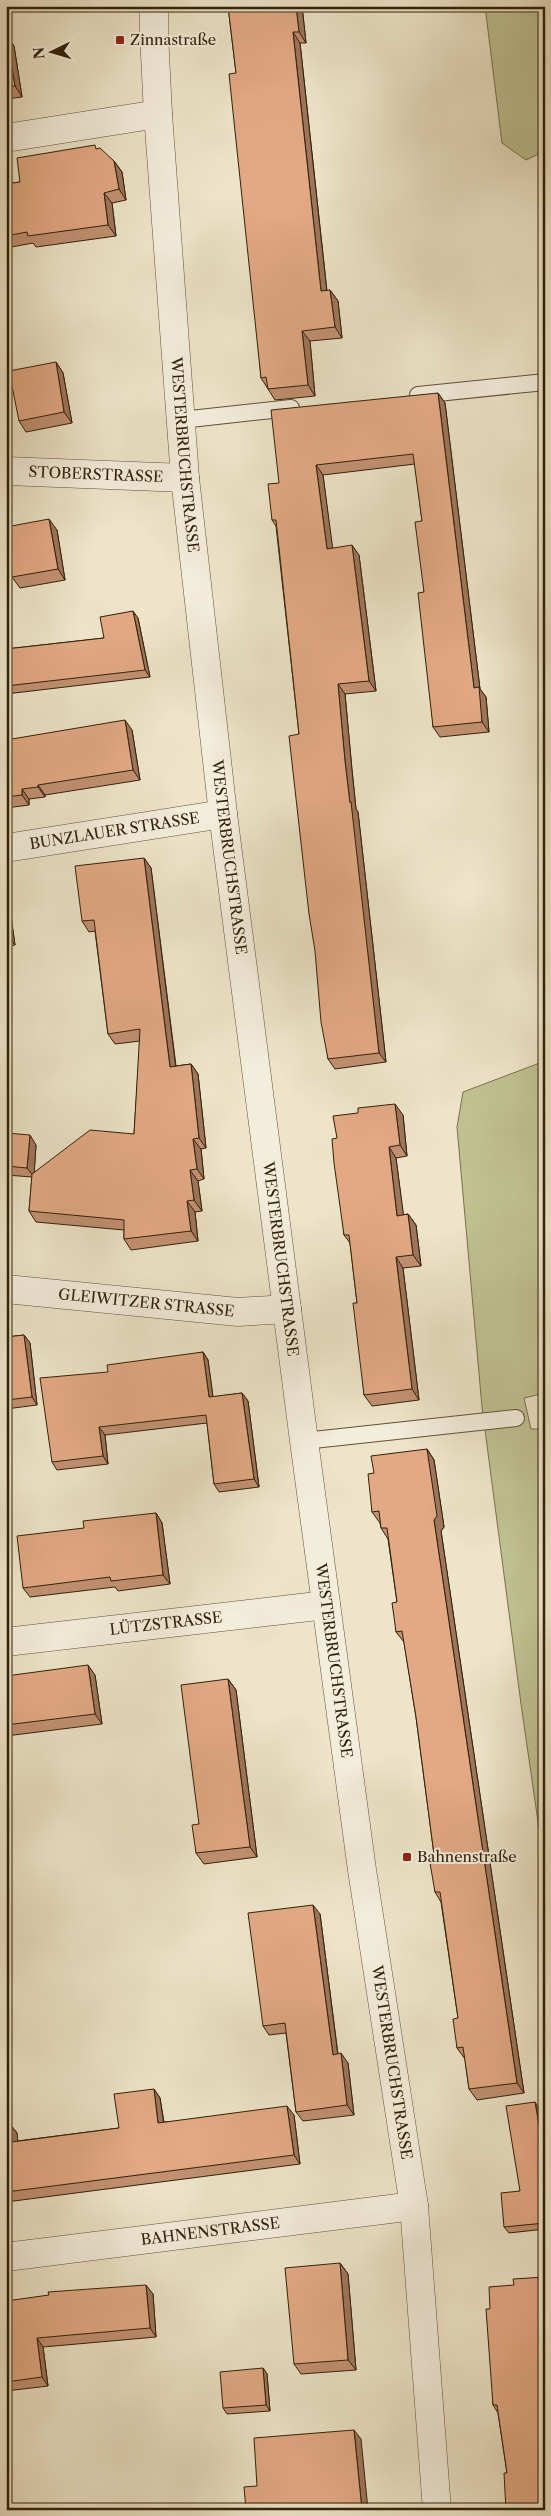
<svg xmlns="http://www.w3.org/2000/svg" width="551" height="2516" font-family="'Libre Caslon Text',serif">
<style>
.green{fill:#c0c191;stroke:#79704d}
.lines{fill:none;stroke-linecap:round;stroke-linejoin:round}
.service-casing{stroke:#615139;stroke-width:18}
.minor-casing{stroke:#615139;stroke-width:29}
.service{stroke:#f3eddc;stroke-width:16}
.minor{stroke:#f3eddc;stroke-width:28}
.wall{fill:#c29172;stroke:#322009}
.shaded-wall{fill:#9e765c;stroke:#322009}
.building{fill:#e2a984;stroke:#322009}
.poi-dot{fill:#8f2418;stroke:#f3eddc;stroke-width:2}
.labels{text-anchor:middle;stroke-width:4;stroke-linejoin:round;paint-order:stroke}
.poi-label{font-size:15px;fill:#322009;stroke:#f3eddc;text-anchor:start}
.street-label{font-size:15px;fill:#322009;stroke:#f3eddc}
</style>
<rect width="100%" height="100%" fill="#ede4c9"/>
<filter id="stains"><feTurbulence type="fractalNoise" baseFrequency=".004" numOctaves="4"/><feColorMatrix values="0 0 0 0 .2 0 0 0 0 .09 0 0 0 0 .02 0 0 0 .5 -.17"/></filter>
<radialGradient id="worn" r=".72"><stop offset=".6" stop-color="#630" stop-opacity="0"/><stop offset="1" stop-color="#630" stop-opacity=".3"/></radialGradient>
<g class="green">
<path d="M485,6H545V151L526,160L502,143Z"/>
<path d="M545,1061V1393L524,1398L531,1429H545V1870L521,1704L482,1407L457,1127L463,1092Z"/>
</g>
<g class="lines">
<g class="service-casing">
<g id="service">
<path d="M418,395L545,382"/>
<path d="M181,420L291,408"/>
<path d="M304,1441L516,1418"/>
</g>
</g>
<g class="minor-casing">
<g id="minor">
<path id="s1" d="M154,6V34L158,114L185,478L223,814L304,1441L362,1870L414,2206L437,2510"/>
<path d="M6,138L158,114"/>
<path id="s2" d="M6,471L185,478"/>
<path id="s3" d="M6,848L223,814"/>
<path id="s4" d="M6,1289L238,1312L287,1309"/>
<path id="s5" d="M6,1642L326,1605"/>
<path id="s6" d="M6,2257L414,2206"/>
</g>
</g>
<use href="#service" class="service"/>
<use href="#minor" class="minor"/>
</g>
<g class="wall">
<path d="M228,6H302L306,43H300L327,291L330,290L338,301L342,338L310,341L315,396L275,400L261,378L236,73Z"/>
<path d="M6,35L14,46L22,97L6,99Z"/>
<path d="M98,149L114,161L122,172L126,200L112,203L116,236L36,247L33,243L6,248V184L20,182Z"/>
<path d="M56,362L63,373L72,423L26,432L19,421Z"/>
<path d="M438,393L445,403L480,689L486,697L489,732L440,737L433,727L424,592L422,521L415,464L323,475L332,548L359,555L376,691L345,694L352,770L356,809L358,812L386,1062L335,1069L328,1059L299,734L276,526L272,520L279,483Z"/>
<path d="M57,530L65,580L20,588L12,577Z"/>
<path d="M138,618L150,677L6,694V649L104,638Z"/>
<path d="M132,730L140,780L45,795V797L29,799V805L6,808V740Z"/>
<path d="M144,858L151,868L176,1066L191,1064L198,1074L206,1148L201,1149L204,1179L198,1181L202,1211L195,1212L198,1241L131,1250L124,1239V1230L36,1222L29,1211L32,1177L6,1175V1133L36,1145L34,1172L134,1134L140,1041L115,1044L108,1034L95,931L89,932L82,921Z"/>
<path d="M6,886L15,945L6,947Z"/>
<path d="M403,1115L407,1156L396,1158L403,1215L408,1214L416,1225L421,1266L403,1268L419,1400L372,1406L364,1395L357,1303L350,1243L344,1235L337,1138Z"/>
<path d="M24,1335L30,1343L37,1405L6,1409V1337Z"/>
<path d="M203,1352L208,1360L213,1397L242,1393L248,1401L259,1487L219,1492L214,1484L207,1423L105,1435L108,1464L57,1470L52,1462L108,1372Z"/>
<path d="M427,1449L434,1460L444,1527L441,1531L524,2093L477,2100L469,2089L465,2059L457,2048L458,2018L441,1902L435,1892V1862L416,1717L404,1642L396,1632L397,1602L388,1539L381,1528L380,1523L372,1512L374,1473Z"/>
<path d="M156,1513L162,1523L170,1584L118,1591L115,1587L30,1597L23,1588L84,1528Z"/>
<path d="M95,1675L102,1724L6,1736V1676Z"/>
<path d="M228,1679L236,1690L257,1857L204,1864L196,1853L199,1824Z"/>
<path d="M320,1914L338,2054L348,2063L354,2115L303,2121L296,2112L286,2033L269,2035L263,2026Z"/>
<path d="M154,2089L160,2098L164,2122L294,2115L300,2164L6,2202V2124H10L17,2133V2141L119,2128Z"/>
<path d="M539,2108L545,2140V2229L509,2233L504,2227L520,2191Z"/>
<path d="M340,2263L348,2274L356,2370L301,2374L294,2364Z"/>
<path d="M545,2277V2510L507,2473L498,2413L493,2405L490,2309L514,2285Z"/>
<path d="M153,2294L156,2337L43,2347L48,2386L6,2391V2301Z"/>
<path d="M263,2368L267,2374L270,2411L227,2414L223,2408Z"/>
</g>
<g class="shaded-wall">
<path d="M296,6H302L306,43L299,32Z"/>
<path d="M293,32L300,43L328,302L321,291Z"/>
<path d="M6,35L14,46L22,97L15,86Z"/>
<path d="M114,161L122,172L126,200L119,189Z"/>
<path d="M104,193L112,203L116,236L108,225Z"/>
<path d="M330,290L338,301L342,338L335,327Z"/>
<path d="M302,331L310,341L315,396L308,385Z"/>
<path d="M56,362L63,373L72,423L64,412Z"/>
<path d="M438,393L445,403L480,689L486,697L489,732L482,722L474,688Z"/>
<path d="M316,465L323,475L334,558L327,549Z"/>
<path d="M49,519L57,530L65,580L58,569Z"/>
<path d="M352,545L359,555L376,691L369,681Z"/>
<path d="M133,611L138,618L150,677L145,670Z"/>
<path d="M338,684L345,694L352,770L356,809L358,812L386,1062L379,1053L345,761Z"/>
<path d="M125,720L132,730L140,780L133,770Z"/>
<path d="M38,785L45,795V797L38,787Z"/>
<path d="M22,789L29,799V805L22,795Z"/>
<path d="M144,858L151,868L177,1077L170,1067Z"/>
<path d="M6,886H7L15,945L8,935L6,921Z"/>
<path d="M191,1064L198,1074L206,1148L199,1138Z"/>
<path d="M395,1104L403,1115L407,1156L400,1145Z"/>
<path d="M30,1135L36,1145L34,1177L27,1168Z"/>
<path d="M193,1139L201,1149L204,1179L197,1169Z"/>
<path d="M389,1147L396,1158L405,1226L397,1216Z"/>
<path d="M190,1170L198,1181L202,1211L194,1200Z"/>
<path d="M187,1201L195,1212L198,1241L191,1231Z"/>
<path d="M408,1214L416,1225L421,1266L413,1255Z"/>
<path d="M396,1257L403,1268L419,1400L412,1389Z"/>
<path d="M24,1335L30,1343L37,1405L32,1397Z"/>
<path d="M203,1352L208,1360L214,1405L209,1397Z"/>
<path d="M242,1393L248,1401L259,1487L254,1479Z"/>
<path d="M99,1427L105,1435L108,1464L103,1456Z"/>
<path d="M427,1449L434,1460L444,1527L441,1531L524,2093L517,2083L434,1520Z"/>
<path d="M156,1513L162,1523L170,1584L163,1575Z"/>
<path d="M88,1665L95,1675L102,1724L95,1714Z"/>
<path d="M228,1679L236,1690L257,1857L250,1847Z"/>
<path d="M313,1905L320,1914L339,2064L333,2055Z"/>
<path d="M341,2053L348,2063L354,2115L347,2105Z"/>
<path d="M154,2089L160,2098L165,2132L158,2123Z"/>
<path d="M535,2102L539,2108L545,2140V2160Z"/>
<path d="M287,2106L294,2115L300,2164L294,2155Z"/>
<path d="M10,2124L17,2133L19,2151L12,2142Z"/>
<path d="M340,2263L348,2274L356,2370L348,2360Z"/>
<path d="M146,2285L153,2294L156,2337L150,2328Z"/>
<path d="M541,2319L545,2325V2369Z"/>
<path d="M37,2338L43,2347L48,2386L42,2377Z"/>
<path d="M263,2368L267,2374L270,2411L266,2405Z"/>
<path d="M354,2430L361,2439L368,2510H362Z"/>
</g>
<g class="building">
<path d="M228,6H296L299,32H293L321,291L330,290L335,327L302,331L308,385L268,389L266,377L261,378L229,74L236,73Z"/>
<path d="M6,36L15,86L6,87Z"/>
<path d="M95,145L96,149L100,148L114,161L119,189L104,193L108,225L28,236L27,232L6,236V184L20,182L17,158Z"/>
<path d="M56,362L64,412L19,421L9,371Z"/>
<path d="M438,393L474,688L479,687L482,722L433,727L418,593L424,592L415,522L422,521L413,454L316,465L327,549L352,545L369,681L338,684L345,761L350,803L351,802L379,1053L328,1059L321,1022L315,951L309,914L289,736L299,734L276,520H272L268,484L279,483L271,410Z"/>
<path d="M49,519L58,569L12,577L6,543V527Z"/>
<path d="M133,611L145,670L6,686V649L104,638L100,617Z"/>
<path d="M125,720L133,770L38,785V787L22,789V795L6,797V740Z"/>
<path d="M144,858L170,1067L191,1064L199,1138L193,1139L197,1169L190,1170L194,1200L187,1201L191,1231L124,1239V1220L29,1211L32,1174L90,1130L134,1134L140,1029L108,1034L94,920L82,921L75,866Z"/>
<path d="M6,921L8,935H6Z"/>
<path d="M395,1104L400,1145L389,1147L397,1216L408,1214L413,1255L396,1257L412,1389L364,1395L353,1303H357L349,1235H344L334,1163L332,1139L337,1138L333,1116L358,1113V1108Z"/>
<path d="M6,1133L30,1135L27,1168L6,1166Z"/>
<path d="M24,1335L32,1397L6,1400V1337Z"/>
<path d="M203,1352L209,1397L242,1393L254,1479L214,1484L206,1415L99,1427L103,1456L52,1462L40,1378L108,1372L107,1365Z"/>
<path d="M427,1449L437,1516L434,1520L517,2083L469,2089L463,2047L457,2048L453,2019L458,2018L440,1892H435L430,1863L435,1862L416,1717L402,1631L396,1632L394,1617L392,1603L397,1602L387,1528H381L379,1511L372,1512L368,1474L374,1473L371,1456Z"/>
<path d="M156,1513L163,1575L111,1581L110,1577L23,1588L17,1536L84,1528L83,1521Z"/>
<path d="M88,1665L95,1714L6,1725V1676Z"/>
<path d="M228,1679L250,1847L196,1853L192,1825L199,1824L181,1685Z"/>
<path d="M313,1905L333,2055L341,2053L347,2105L296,2112L285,2023L263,2026L248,1913Z"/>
<path d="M154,2089L158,2123L287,2106L294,2155L6,2192V2124H10L12,2142L119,2128L114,2094Z"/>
<path d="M535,2102L545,2160V2223L504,2227L501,2193L520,2191L506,2106Z"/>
<path d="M340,2263L348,2360L294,2364L285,2268Z"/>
<path d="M545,2277V2319H541L545,2369V2510H506L504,2473H507L497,2405H493L486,2309H490L489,2287L514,2285L513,2279Z"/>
<path d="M146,2285L150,2328L37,2338L42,2377L6,2382V2301L49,2295L48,2292Z"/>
<path d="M263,2368L266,2405L223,2408L220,2372Z"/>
<path d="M354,2430L362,2510H246L244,2487L257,2486L254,2438Z"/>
</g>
<g class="poi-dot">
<rect x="115" y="35" width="10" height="10" rx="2.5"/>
<rect x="402" y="1852" width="10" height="10" rx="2.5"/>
</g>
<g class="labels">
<g class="poi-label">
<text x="130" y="45">Zinnastraße</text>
<text x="417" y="1862">Bahnenstraße</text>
</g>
<g class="street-label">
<text dy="5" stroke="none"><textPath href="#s1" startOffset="450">WESTERBRUCHSTRASSE</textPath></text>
<text dy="5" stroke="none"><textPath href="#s2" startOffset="90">STOBERSTRASSE</textPath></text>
<text dy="5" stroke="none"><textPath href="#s3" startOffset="110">BUNZLAUER STRASSE</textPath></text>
<text dy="5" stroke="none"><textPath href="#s1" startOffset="855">WESTERBRUCHSTRASSE</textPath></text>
<text dy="5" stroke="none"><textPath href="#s1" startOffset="1260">WESTERBRUCHSTRASSE</textPath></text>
<text dy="5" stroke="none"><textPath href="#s4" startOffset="141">GLEIWITZER STRASSE</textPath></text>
<text dy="5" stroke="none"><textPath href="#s5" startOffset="161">LÜTZSTRASSE</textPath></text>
<text dy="5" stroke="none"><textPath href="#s1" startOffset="1665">WESTERBRUCHSTRASSE</textPath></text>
<text dy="5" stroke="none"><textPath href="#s1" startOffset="2071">WESTERBRUCHSTRASSE</textPath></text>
<text dy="5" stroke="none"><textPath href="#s6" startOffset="206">BAHNENSTRASSE</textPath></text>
</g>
</g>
<rect width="551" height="2516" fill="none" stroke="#ede4c9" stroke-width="25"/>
<rect x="8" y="8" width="536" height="2501" fill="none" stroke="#322009" stroke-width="2.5"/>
<rect x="12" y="12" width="526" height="2491" fill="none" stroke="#322009"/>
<g transform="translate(52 52) rotate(265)" stroke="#f3eddc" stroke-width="4" paint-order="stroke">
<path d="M0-4L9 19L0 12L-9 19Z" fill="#322009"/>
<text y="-8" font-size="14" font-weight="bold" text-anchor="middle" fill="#322009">N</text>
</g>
<rect width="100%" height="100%" filter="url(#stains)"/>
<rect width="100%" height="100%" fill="url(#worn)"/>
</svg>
